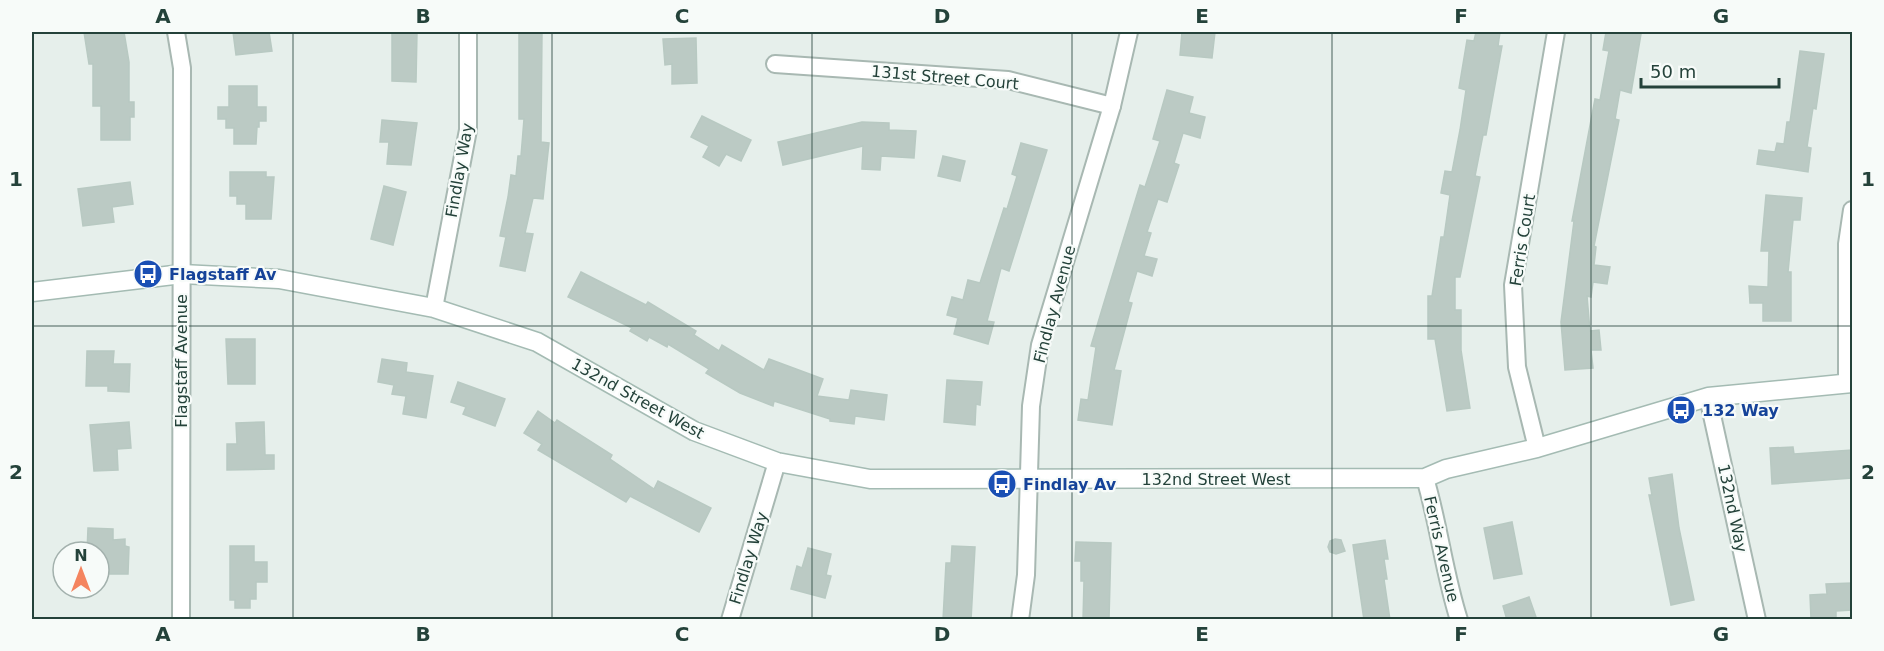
<svg xmlns="http://www.w3.org/2000/svg" width="1884" height="651" font-family="'DejaVu Sans',sans-serif">
<style>
.building{fill:#bbcac4;stroke:#b8c9c2;stroke-width:1.5}
.lines{fill:none;stroke-linecap:round;stroke-linejoin:round}
.street-casing{stroke:#a8b8b2;stroke-width:20}
.secondary-casing{stroke:#a4bbb3;stroke-width:21}
.street{stroke:#fff;stroke-width:16}
.secondary{stroke:#fff;stroke-width:18}
.grid{fill:none;stroke:#24423a;stroke-width:1.5;stroke-opacity:0.55}
.labels{text-anchor:middle;stroke-width:4.5;stroke-linejoin:round;paint-order:stroke}
.street-label{font-size:16px;fill:#24423a;stroke:#f7fbf9}
.transit-label{font-size:16px;font-weight:bold;fill:#164399;stroke:#f7fbf9;text-anchor:start}
.neatline{fill:none;stroke:#24423a;stroke-width:2}
.grid-label{font-size:20px;text-anchor:middle;font-weight:bold;fill:#24423a}
</style>
<rect width="100%" height="100%" fill="#e6efeb"/>
<g class="building">
<path d="M84,32H124L129,62V102H134V117H130V140H101V106H93V64H89Z"/>
<path d="M233,32H269L272,51L236,55Z"/>
<path d="M392,32H417L416,82L392,81Z"/>
<path d="M519,32H542L541,142L549,143L543,199L533,198L525,233L533,234L525,271L500,266L506,237L500,236L508,197L511,175L516,176L518,156H521L524,119H519Z"/>
<path d="M1182,32H1215L1212,58L1180,55Z"/>
<path d="M1476,32H1500L1498,46H1502L1486,135H1483L1475,176L1480,177L1460,277H1455V310H1461V350L1470,408L1447,411L1435,339H1428V296H1432L1441,237H1444L1450,195L1441,193L1445,171L1452,172L1460,130L1466,90L1459,88L1467,40L1474,41Z"/>
<path d="M1606,32L1641,34L1631,93L1620,90L1615,119L1619,120L1594,246L1596,247L1594,265L1610,267L1607,284L1593,282L1591,297L1587,296L1590,331L1599,330L1601,350H1591L1593,368L1565,370L1561,322L1574,221H1572L1595,99L1600,100L1609,51L1603,50Z"/>
<path d="M696,38L697,83L672,84V64L665,65L663,39Z"/>
<path d="M1800,51L1824,54L1816,109L1813,108L1807,147L1811,148L1808,172L1757,164L1759,150L1775,152L1777,143L1784,144L1787,122H1790Z"/>
<path d="M229,86H257V107H266V121H259V127H257L256,144H234V128H226V119H218V107H229Z"/>
<path d="M1167,90L1193,97L1189,113L1205,117L1200,138L1183,133L1174,163L1179,165L1167,202L1158,199L1147,232L1151,233L1144,256L1157,259L1152,276L1137,271L1128,302L1132,303L1114,370L1121,371L1112,425L1078,420L1081,399L1088,400L1096,347L1091,346L1106,296L1140,185L1145,187L1160,141L1153,139Z"/>
<path d="M702,116L751,140L741,161L726,154L719,166L703,157L709,146L691,137Z"/>
<path d="M382,120L417,123L411,165L387,164L389,142H380Z"/>
<path d="M862,122L889,123V130L916,131L914,158L881,156L880,170L862,169L863,146L783,165L778,142Z"/>
<path d="M1021,143L1047,150L1009,271L1001,268L987,321L994,322L988,344L954,334L958,318L947,315L952,297L963,300L968,280L980,283L1004,208L1007,209L1017,176L1012,174Z"/>
<path d="M943,156L965,161L960,181L938,176Z"/>
<path d="M230,172H266V177H274L271,219H246V204H237V196H230Z"/>
<path d="M130,182L133,204L112,207L114,222L83,226L78,189Z"/>
<path d="M384,186L406,192L393,245L371,239Z"/>
<path d="M1766,195L1802,198L1800,220H1793L1788,272H1791V321H1763V303H1750L1749,286L1768,287L1769,251H1761Z"/>
<path d="M581,272L646,305L648,302L696,331L694,335L719,351L722,345L764,370L769,359L823,379L817,396L849,400L851,390L887,395L884,420L855,416L854,424L830,421V419L774,401L773,406L740,393L706,373L709,369L668,344L667,347L649,337L647,341L630,331L632,328L568,297Z"/>
<path d="M226,339H255V384H228Z"/>
<path d="M87,351H114L113,364H130L129,392L108,391V386H86Z"/>
<path d="M382,359L407,363L406,372L433,376L426,418L403,414L406,396L392,394L394,385L378,382Z"/>
<path d="M947,380L982,382L980,405L976,404L975,425L944,422Z"/>
<path d="M458,382L505,399L495,426L463,414L466,407L451,402Z"/>
<path d="M538,411L555,423L557,420L612,455L610,459L654,489L658,481L711,508L699,532L630,496L626,502L538,450L542,444L524,433Z"/>
<path d="M129,422L131,448L117,449L118,470L94,471L90,425Z"/>
<path d="M264,422L265,455H274V469L227,470V444H237L236,423Z"/>
<path d="M1793,447L1794,454L1852,450V478L1772,484L1770,448Z"/>
<path d="M1672,474L1679,528L1694,600L1671,605L1649,495H1652L1649,478Z"/>
<path d="M1512,522L1522,574L1494,579L1484,528Z"/>
<path d="M88,528L113,529V540L125,539V546L129,547L128,574H109V565H99V552H87Z"/>
<path d="M1335,539L1341,540L1345,551L1336,554L1330,552L1328,547L1330,541Z"/>
<path d="M1385,540L1388,559H1384L1387,579H1384L1390,620H1364L1353,545Z"/>
<path d="M1076,542L1111,543L1109,620H1083L1084,581H1081V561H1075Z"/>
<path d="M230,546H254V562H267V582H256V599H250V608H235V600H230Z"/>
<path d="M952,546L975,547L971,620H943L946,563H951Z"/>
<path d="M808,548L831,554L826,575L831,576L825,598L791,589L797,566L802,568Z"/>
<path d="M1852,583V610L1836,611V618L1811,619L1810,595L1827,594L1826,584Z"/>
<path d="M1529,597L1537,620H1507L1503,606Z"/>
</g>
<g class="lines">
<g class="street-casing">
<g id="street">
<path d="M176,32L182,68L181,620"/>
<path d="M775,64L1008,80L1112,106"/>
<path d="M434,308L468,130V32"/>
<path d="M1847,383V244L1852,210"/>
<path d="M1708,397L1757,620"/>
<path d="M1537,448L1517,367L1513,285L1556,32"/>
<path d="M1425,478C1439,525 1444,573 1459,620"/>
<path d="M730,620L777,462"/>
<path d="M1020,620L1026,575L1031,406L1040,345L1112,106L1129,32"/>
</g>
</g>
<g class="secondary-casing">
<path id="secondary" d="M32,292L182,274L279,279L434,308L537,342L694,431L777,462L870,479L1425,478L1446,469L1537,448L1708,397L1852,383"/>
</g>
<use href="#street" class="street"/>
<use href="#secondary" class="secondary"/>
</g>
<path class="grid" d="M293,32V620M552,32V620M812,32V620M1072,32V620M1332,32V620M1591,32V620M32,326H1852"/>
<defs>
<g id="bus-disc" transform="scale(1.5)"><circle r="9.5" fill="#1a4fb4" stroke="#f7fbf9"/><path d="M-5-6H5V4H4V6H2V4H-2V6H-4V4H-5ZM-3.5-4V0h7V-4ZM-3.5 1.2v1.5H-2V1.2ZM2 1.2v1.5H3.5V1.2Z" fill="#fff"/></g>
</defs>
<g fill-rule="evenodd">
<use href="#bus-disc" x="148" y="274"/>
<use href="#bus-disc" x="1681" y="410"/>
<use href="#bus-disc" x="1002" y="484"/>
</g>
<g class="labels">
<g class="street-label">
<text transform="translate(945 77) rotate(5)" y="6">131st Street Court</text>
<text transform="translate(459 170) rotate(-80)" y="6">Findlay Way</text>
<text transform="translate(1522 240) rotate(-81)" y="6">Ferris Court</text>
<text transform="translate(1054 304) rotate(-75)" y="6">Findlay Avenue</text>
<text transform="translate(181 361) rotate(-90)" y="6">Flagstaff Avenue</text>
<text transform="translate(638 398) rotate(29)" y="6">132nd Street West</text>
<text x="1216" y="485">132nd Street West</text>
<text transform="translate(1733 508) rotate(78)" y="6">132nd Way</text>
<text transform="translate(1442 549) rotate(77)" y="6">Ferris Avenue</text>
<text transform="translate(748 558) rotate(-73)" y="6">Findlay Way</text>
</g>
<g class="transit-label">
<text x="169" y="280">Flagstaff Av</text>
<text x="1702" y="416">132 Way</text>
<text x="1023" y="490">Findlay Av</text>
</g>
</g>
<rect width="1884" height="651" fill="none" stroke="#f7fbf9" stroke-width="66"/>
<g transform="translate(81 570)"><circle r="28" fill="#f7fbf9" stroke="#a3b1ad" stroke-width="1.5"/>
<path d="M0-4.5L10 22L0 15L-10 22Z" fill="#f4845f"/>
<text y="-9" font-size="16" font-weight="bold" text-anchor="middle" fill="#24423a">N</text>
</g>
<path d="M1641 78v9h138v-9" fill="none" stroke="#24423a" stroke-width="3"/>
<text x="1650" y="78" font-size="18" fill="#24423a" stroke="#f7fbf9" stroke-width="4.5" paint-order="stroke">50 m</text>
<rect x="33" y="33" width="1818" height="585" class="neatline"/>
<g class="grid-label">
<text x="163" y="23">A</text>
<text x="423" y="23">B</text>
<text x="682" y="23">C</text>
<text x="942" y="23">D</text>
<text x="1202" y="23">E</text>
<text x="1461" y="23">F</text>
<text x="1721" y="23">G</text>
<text x="16" y="186">1</text>
<text x="1868" y="186">1</text>
<text x="16" y="479">2</text>
<text x="1868" y="479">2</text>
<text x="163" y="641">A</text>
<text x="423" y="641">B</text>
<text x="682" y="641">C</text>
<text x="942" y="641">D</text>
<text x="1202" y="641">E</text>
<text x="1461" y="641">F</text>
<text x="1721" y="641">G</text>
</g>
</svg>
